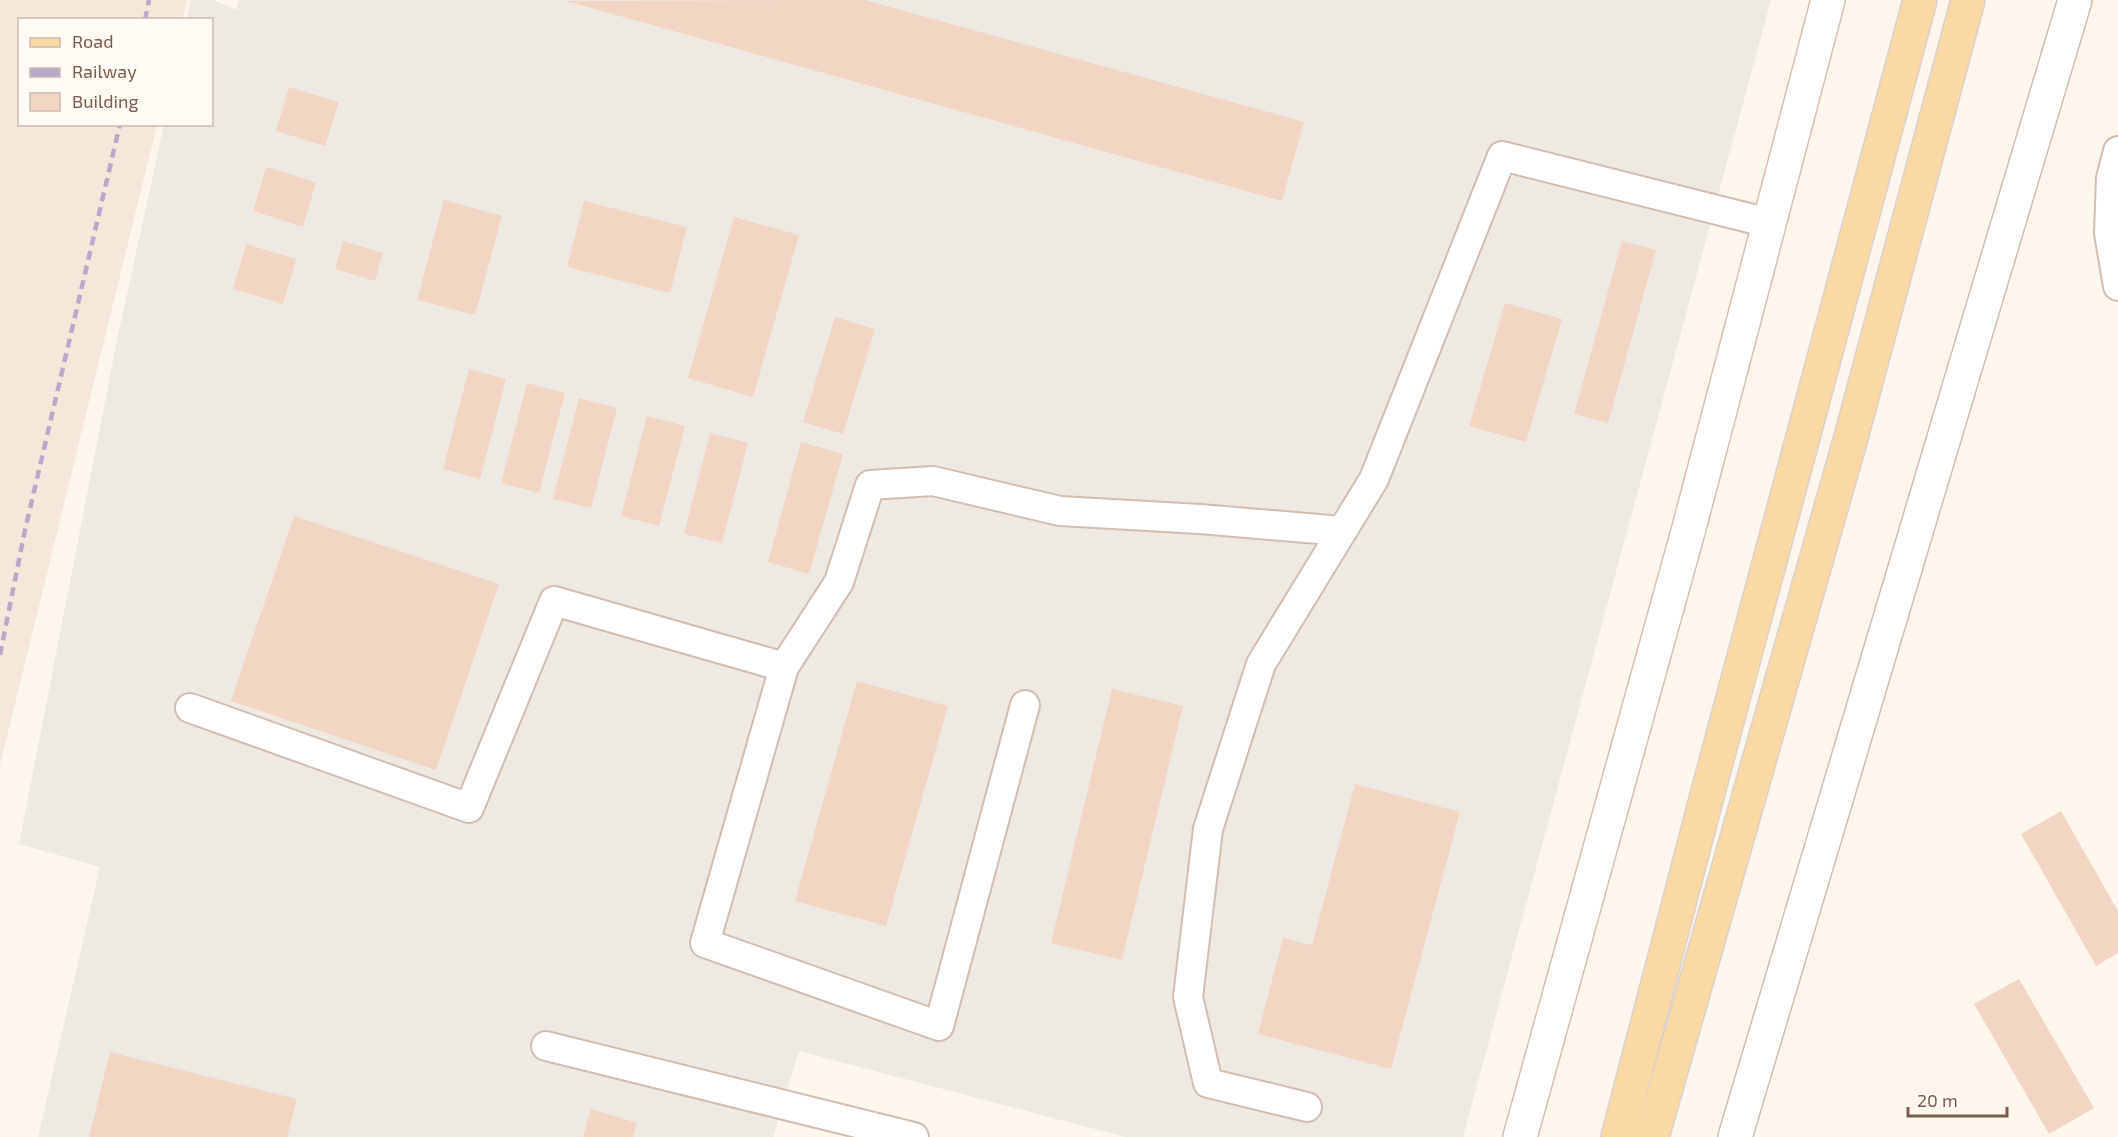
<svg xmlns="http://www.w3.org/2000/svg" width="2118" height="1137" font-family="'Exo 2',sans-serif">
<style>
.residential{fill:#f5e8da}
.industrial{fill:#efe9e4}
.building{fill:#f3d5c3}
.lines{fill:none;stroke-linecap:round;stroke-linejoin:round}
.minor-casing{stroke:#d1beb0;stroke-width:32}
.tertiary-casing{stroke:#d1beb0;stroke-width:36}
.secondary-casing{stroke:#d6c0b0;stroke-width:36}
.primary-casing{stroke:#dad1cd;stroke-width:36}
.minor{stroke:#fff;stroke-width:28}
.tertiary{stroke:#fff;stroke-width:33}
.secondary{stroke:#fff;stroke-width:33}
.primary{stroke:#fbd9a5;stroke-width:33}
.rail{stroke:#b9a8c9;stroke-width:4.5;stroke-dasharray:9 6;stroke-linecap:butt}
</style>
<rect width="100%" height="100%" fill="#fdf6ec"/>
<path class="residential" d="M0,0H187L183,19L20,20V124L157,125L0,765Z"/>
<path class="industrial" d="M191,0H213L236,10L239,0H1771L1463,1137H1125L799,1051L773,1137H38L100,867L19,844L118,335L164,125L212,124V20L187,19Z"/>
<g class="building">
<path d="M865,0L1304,122L1282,201L566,1Z"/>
<path d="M289,87L339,102L325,146L276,131Z"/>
<path d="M266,167L316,182L303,227L253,211Z"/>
<path d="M444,200L502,216L475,315L417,300Z"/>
<path d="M584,201L687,227L670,293L567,267Z"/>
<path d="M734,217L799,235L753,397L688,378Z"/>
<path d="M343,241L383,253L375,281L335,269Z"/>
<path d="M1622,241L1656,250L1608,423L1574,414Z"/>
<path d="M246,244L296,259L283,304L233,289Z"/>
<path d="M1505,303L1562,319L1526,442L1469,426Z"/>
<path d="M835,317L875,329L843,434L803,422Z"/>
<path d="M469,369L506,379L480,479L443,469Z"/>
<path d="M527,383L565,393L539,493L501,483Z"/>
<path d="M579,398L617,408L591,508L553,499Z"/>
<path d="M647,416L685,426L659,526L621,516Z"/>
<path d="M710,433L748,443L722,543L684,534Z"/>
<path d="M801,442L843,454L809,574L768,562Z"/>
<path d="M294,516L499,584L436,770L231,701Z"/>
<path d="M857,681L948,706L886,926L795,901Z"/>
<path d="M1112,689L1183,706L1122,960L1051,943Z"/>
<path d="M1355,784L1460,812L1391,1069L1258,1034L1283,938L1312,945Z"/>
<path d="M2061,811L2118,911V953L2096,966L2021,834Z"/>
<path d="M2019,979L2094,1108L2049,1134L1974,1004Z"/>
<path d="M110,1052L297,1099L287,1137H89Z"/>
<path d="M591,1109L637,1123L633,1137H583Z"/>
</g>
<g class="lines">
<g class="minor-casing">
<g id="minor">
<path d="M2118,151L2111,178L2109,233L2118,286"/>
<path d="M1025,705L939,1026L705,943L784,667L839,582L870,485L933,481L1060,511L1200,519L1342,531"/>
<path d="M190,708L469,808L554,601L784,667"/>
<path d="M546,1046L914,1137"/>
<path d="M1307,1107L1208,1083L1188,997L1208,829L1261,664L1374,479L1502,156L1769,223"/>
</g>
</g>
<g class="tertiary-casing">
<path id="tertiary" d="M1735,1137L2075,0"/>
</g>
<g class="secondary-casing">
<path id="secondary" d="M1520,1137L1689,528L1828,0"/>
</g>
<g class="primary-casing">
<g id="primary">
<path d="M1618,1137L1709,788L1920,0"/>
<path d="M1652,1137L1850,441L1968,0"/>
</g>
</g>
<use href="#minor" class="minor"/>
<use href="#tertiary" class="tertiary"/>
<use href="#secondary" class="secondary"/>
<use href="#primary" class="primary"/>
<g class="rail">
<path d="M145,20L149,0"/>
<path d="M0,655L25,530L120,124"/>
</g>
</g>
<rect x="18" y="18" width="195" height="108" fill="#fffaf3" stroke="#cabbb1" stroke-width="1.5"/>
<rect x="30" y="38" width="30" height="9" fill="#fbd9a5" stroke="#cabbb1" stroke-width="1.5"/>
<text x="72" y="48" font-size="18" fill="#7a5c4d">Road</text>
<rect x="30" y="68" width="30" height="9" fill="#b9a8c9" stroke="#cabbb1" stroke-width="1.5"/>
<text x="72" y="78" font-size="18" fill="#7a5c4d">Railway</text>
<rect x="30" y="93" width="30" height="18" fill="#f3d5c3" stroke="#cabbb1" stroke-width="1.5"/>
<text x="72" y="108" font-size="18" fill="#7a5c4d">Building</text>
<path d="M1908 1107v9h99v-9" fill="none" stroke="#7a5c4d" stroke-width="3"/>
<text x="1917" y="1107" font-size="18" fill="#7a5c4d" stroke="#fffaf3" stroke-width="4.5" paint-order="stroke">20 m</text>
</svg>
